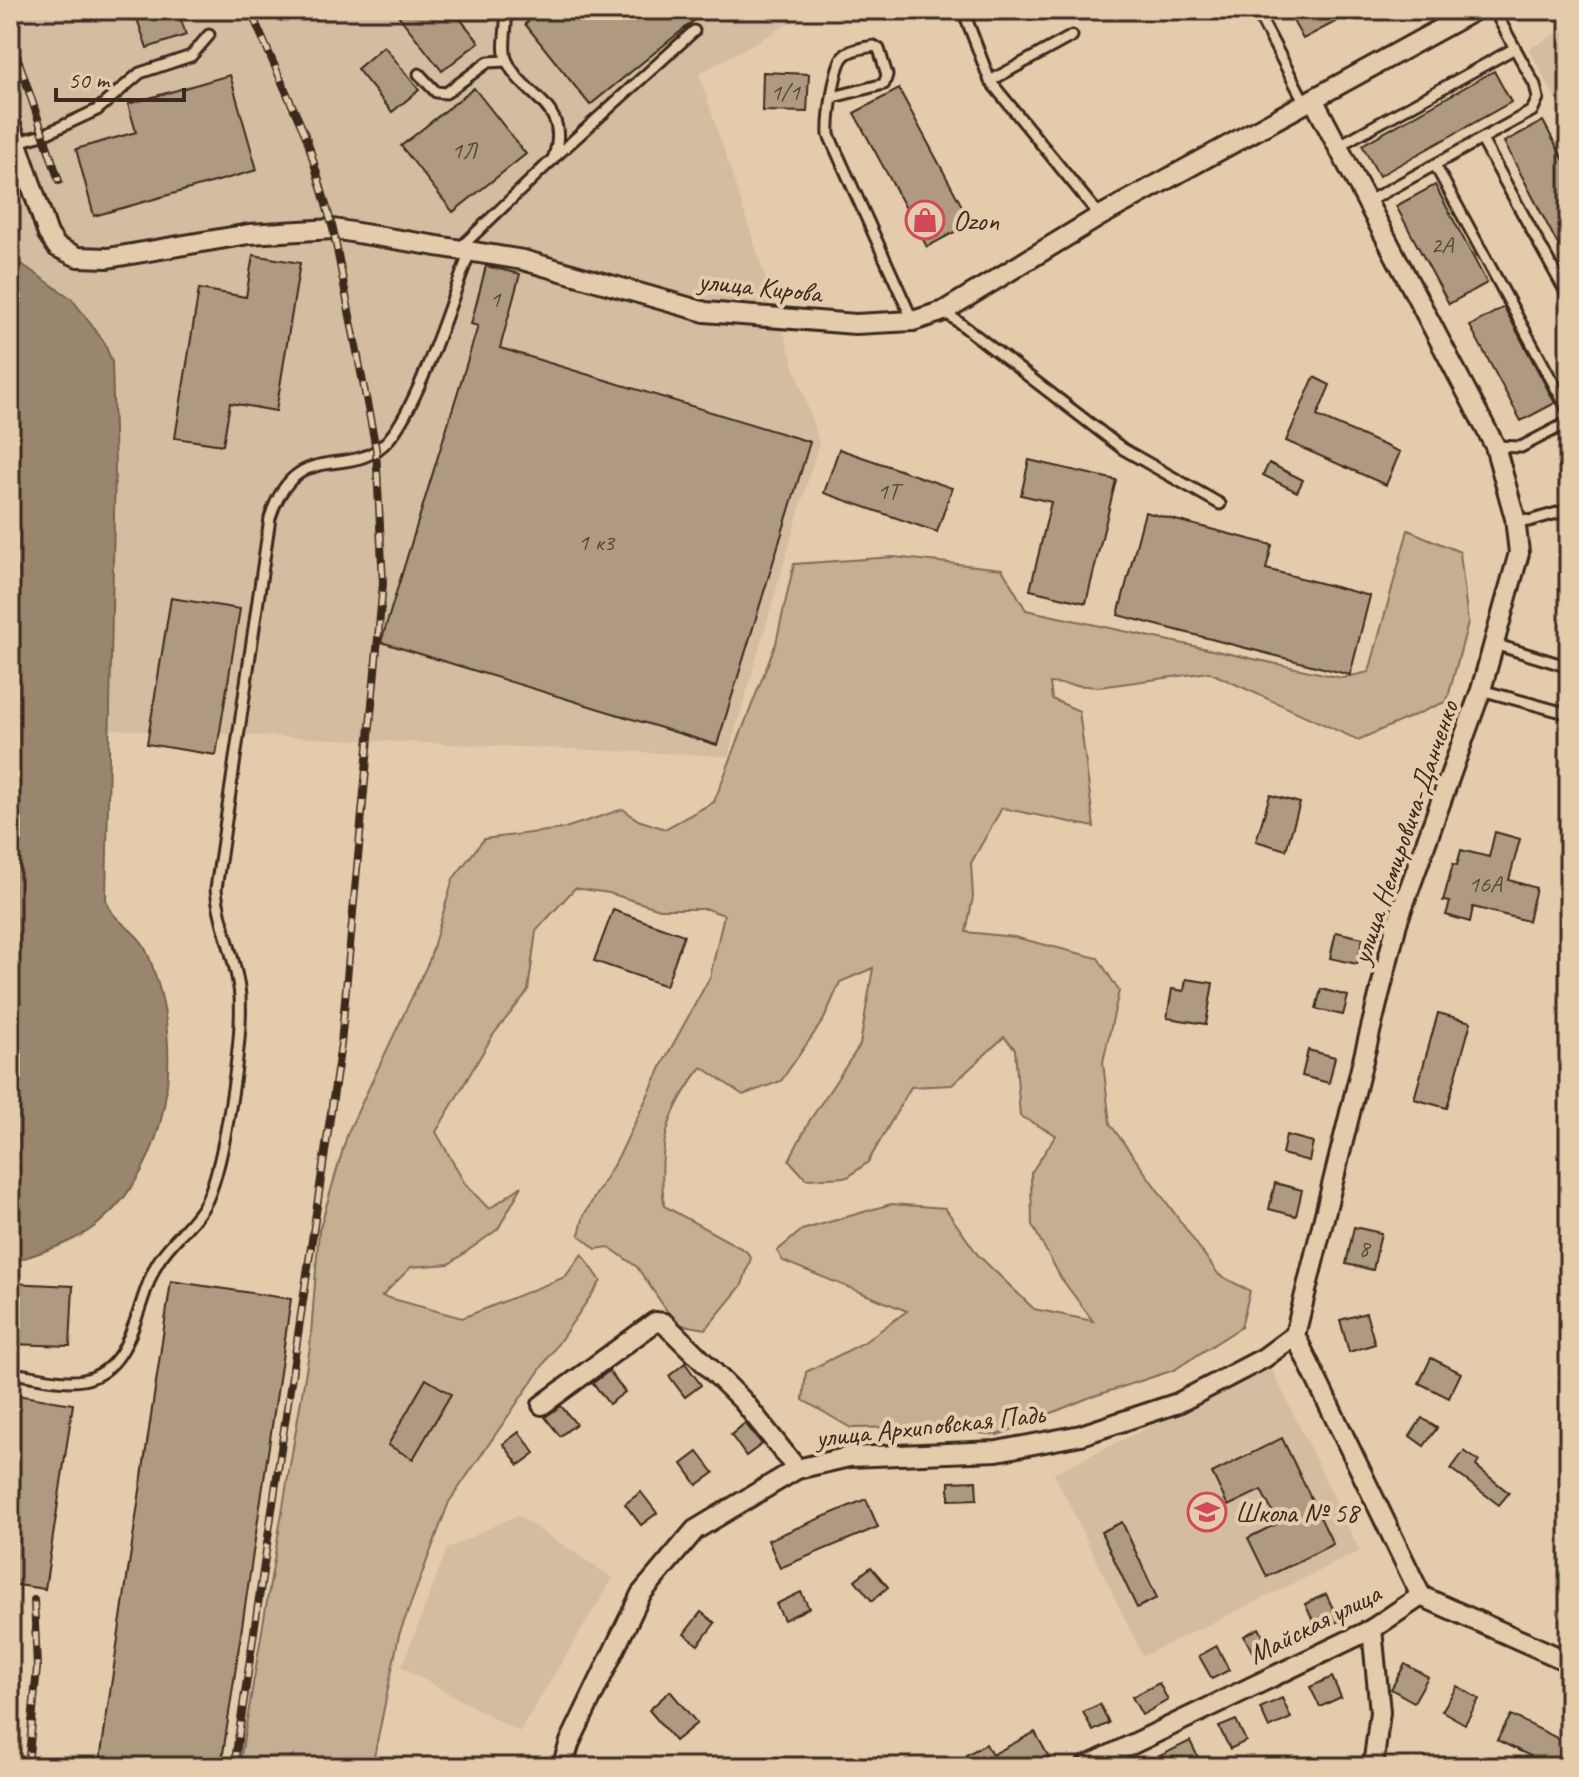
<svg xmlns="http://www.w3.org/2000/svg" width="1579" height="1777" font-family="Caveat,sans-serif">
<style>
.built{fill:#d3bc9f}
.green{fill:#c5ae92;stroke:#806c58;stroke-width:2}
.water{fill:#9a866e;stroke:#74614e;stroke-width:2}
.building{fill:#af9980;stroke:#3b2a1e;stroke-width:2}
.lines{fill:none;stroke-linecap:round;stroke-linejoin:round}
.service-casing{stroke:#3b2a1e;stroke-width:15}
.minor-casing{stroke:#3b2a1e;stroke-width:24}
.service{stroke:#e3cbac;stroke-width:9}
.minor{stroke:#e3cbac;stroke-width:18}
.rail-casing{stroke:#3b2a1e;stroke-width:8}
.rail{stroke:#e3cbac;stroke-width:5;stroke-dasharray:15;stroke-linecap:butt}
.labels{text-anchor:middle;stroke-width:8;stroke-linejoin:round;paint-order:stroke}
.number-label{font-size:24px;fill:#584636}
.poi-label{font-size:28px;fill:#3b2a1e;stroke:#e3cbac;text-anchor:start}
.street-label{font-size:28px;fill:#3b2a1e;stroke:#e3cbac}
</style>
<rect width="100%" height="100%" fill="#e3cbac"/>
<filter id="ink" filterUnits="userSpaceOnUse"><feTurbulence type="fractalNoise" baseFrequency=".0125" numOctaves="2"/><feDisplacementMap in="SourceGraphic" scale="16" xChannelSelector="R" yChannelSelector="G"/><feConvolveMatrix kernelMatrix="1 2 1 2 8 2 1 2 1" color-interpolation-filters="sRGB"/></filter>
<g filter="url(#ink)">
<g class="built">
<path d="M10,10H813L699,74L819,442L728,756L109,729L115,468L112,362L104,342L46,280L10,256Z"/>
<path d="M1569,27V123L1529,49Z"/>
<path d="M1271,1368L1360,1551L1143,1656L1054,1473Z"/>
<path d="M517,1515L613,1578L519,1732L402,1667L447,1549Z"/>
</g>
<path class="green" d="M1408,530L1460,552L1468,623L1447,701L1358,740L1209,672L1099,687L1050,683L1052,699L1079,711L1094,827L1002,808L971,863L973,897L966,932L1014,937L1098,958L1119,991L1103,1062L1110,1124L1219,1275L1250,1291L1241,1327L1174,1370L1088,1398L998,1435L920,1427L851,1428L803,1400L806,1372L863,1343L907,1311L783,1261L777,1251L802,1230L891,1204L945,1208L978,1255L1034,1309L1093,1321L1061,1278L1032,1225L1031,1173L1056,1135L1020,1116L1015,1049L1004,1037L952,1085L911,1087L868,1162L848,1177L806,1179L789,1160L810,1120L860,1045L873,968L840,982L824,1019L781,1081L743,1095L702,1067C665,1113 658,1148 664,1206L746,1251L751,1258L742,1285L706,1329L676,1324L637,1267L609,1247L596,1249L579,1235L584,1215L621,1152L664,1061L710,977L724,915L707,909H660L609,893L575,888L536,931L528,991L493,1035L436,1132L465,1184L489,1209L522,1186L498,1229L449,1264L411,1267L382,1296L462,1318L565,1277L582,1254L601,1281L449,1502L399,1635L372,1767H239L310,1347L319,1231L348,1132L429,961L453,879L484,839L562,829L623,809L638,820L665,829L714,802L776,643L794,564L894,557L1002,569L1026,610L1342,678L1369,672Z"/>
<path class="water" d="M10,256L72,299L104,342L112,362L115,468L106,899C110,918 128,925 140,940C146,949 150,958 153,968C183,1051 171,1164 99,1223C74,1244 40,1252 10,1263Z"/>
<g class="building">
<path d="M134,10H178L186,35L147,48Z"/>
<path d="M394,10H453L479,42L442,71Z"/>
<path d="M542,10H707L590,105L525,24Z"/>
<path d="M1287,10H1358L1303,39Z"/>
<path d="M384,46L419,90L392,112L357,69Z"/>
<path d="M1494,71L1511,102L1379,176L1362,145Z"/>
<path d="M763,72L809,74L807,112L762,111Z"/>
<path d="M230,75L257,170L94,216L76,149L136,132L128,104Z"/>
<path d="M474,88L526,154L453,212L401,146Z"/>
<path d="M899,89L971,223L927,247L854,113Z"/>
<path d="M1543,121L1569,170V266L1504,142Z"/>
<path d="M1435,185L1487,283L1449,304L1396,206Z"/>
<path d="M253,255L300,263L276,411L230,403L223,445L175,438L199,289L246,297Z"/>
<path d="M486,266L520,274L500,348L810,442L717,745L381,642L478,326L471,324Z"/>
<path d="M1504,307L1555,403L1521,421L1470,326Z"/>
<path d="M1314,377L1330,385L1317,416L1400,452L1386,485L1286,441Z"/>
<path d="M839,449L952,488L937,532L824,493Z"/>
<path d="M1029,460L1116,480L1086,603L1030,590L1051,502L1021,495Z"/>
<path d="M1269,463L1303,480L1297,492L1263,475Z"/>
<path d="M1145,512L1272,545L1266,569L1370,596L1350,675L1118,615Z"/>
<path d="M171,598L240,609L216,755L147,744Z"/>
<path d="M1270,795L1300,803L1286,850L1256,841Z"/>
<path d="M1495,832L1520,839L1509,880L1536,888L1528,921L1473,907L1470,922L1446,915L1450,902L1443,901L1453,864L1457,865L1461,850L1489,857Z"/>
<path d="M613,910L684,935L666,986L594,961Z"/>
<path d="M1336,932L1363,938L1357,964L1330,958Z"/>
<path d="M1186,979L1213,983L1206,1024L1167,1018L1172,989L1184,991Z"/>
<path d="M1321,989L1348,996L1343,1015L1316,1009Z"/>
<path d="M1438,1013L1471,1022L1447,1108L1414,1099Z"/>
<path d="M1308,1050L1335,1057L1329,1083L1302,1076Z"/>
<path d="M1286,1135L1313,1142L1309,1161L1282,1154Z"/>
<path d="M1275,1183L1302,1190L1296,1216L1269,1209Z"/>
<path d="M1354,1227L1381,1233L1373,1270L1346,1264Z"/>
<path d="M171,1281L291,1299L221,1767H99Z"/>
<path d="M10,1283L73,1286L70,1346L10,1344Z"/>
<path d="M1366,1313L1375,1344L1349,1352L1340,1320Z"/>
<path d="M1431,1358L1461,1373L1449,1398L1419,1383Z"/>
<path d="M685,1363L701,1385L685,1397L669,1376Z"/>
<path d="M609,1371L625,1392L609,1404L593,1383Z"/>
<path d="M426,1379L451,1394L413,1459L388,1445Z"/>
<path d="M10,1394L73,1404L45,1589L10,1584Z"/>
<path d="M561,1406L576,1424L560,1436L545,1417Z"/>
<path d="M1422,1418L1437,1428L1424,1446L1410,1436Z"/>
<path d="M745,1423L762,1444L746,1456L731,1435Z"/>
<path d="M519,1432L535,1453L519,1465L503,1444Z"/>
<path d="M1282,1438L1333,1544L1267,1577L1248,1538L1278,1523L1261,1490L1228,1506L1212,1473Z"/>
<path d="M1464,1451L1479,1461L1476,1466L1509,1493L1499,1505L1451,1469Z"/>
<path d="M698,1452L714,1473L697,1485L682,1464Z"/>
<path d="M976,1481L977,1499L949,1500V1482Z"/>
<path d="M641,1492L657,1513L641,1525L625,1504Z"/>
<path d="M866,1499L878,1527L780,1568L768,1540Z"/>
<path d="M1122,1522L1157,1598L1137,1608L1101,1532Z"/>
<path d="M871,1567L888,1587L872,1601L855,1580Z"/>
<path d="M801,1592L809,1608L784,1620L776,1604Z"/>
<path d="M1326,1594L1339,1621L1318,1631L1305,1604Z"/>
<path d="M701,1612L715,1623L698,1645L684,1634Z"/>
<path d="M1259,1628L1271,1651L1256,1659L1244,1636Z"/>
<path d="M1217,1646L1229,1670L1212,1679L1199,1656Z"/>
<path d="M1405,1664L1428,1677L1414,1702L1391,1689Z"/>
<path d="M1332,1677L1341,1697L1320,1707L1310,1687Z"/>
<path d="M1159,1683L1168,1700L1142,1715L1132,1697Z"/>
<path d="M1457,1686L1479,1699L1465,1724L1442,1711Z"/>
<path d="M670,1691L697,1723L675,1741L649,1710Z"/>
<path d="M1282,1698L1291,1718L1269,1728L1260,1708Z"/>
<path d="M1100,1704L1109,1723L1093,1731L1083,1712Z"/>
<path d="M1511,1715L1569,1744L1565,1767H1553L1497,1740Z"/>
<path d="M1236,1720L1246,1741L1230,1749L1219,1727Z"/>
<path d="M1035,1732L1051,1761L1040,1767H971L966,1755L986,1744L992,1755Z"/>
<path d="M1190,1741L1199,1759L1183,1767H1138Z"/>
</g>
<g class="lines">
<g class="service-casing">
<g id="service">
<path d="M963,10L990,81L1100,216"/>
<path d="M1256,10L1305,103"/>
<path d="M419,74L436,92L446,93L488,62L507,61"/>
<path d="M990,81L1072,36"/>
<path d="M833,97L884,84L887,75L879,49L874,46C864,48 850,49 843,57C834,69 828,120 829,135L913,321"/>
<path d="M1482,140L1569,298"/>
<path d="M17,142L43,135L97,110L140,73L191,56L209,35"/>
<path d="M1338,146L1515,48"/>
<path d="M556,156L694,31"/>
<path d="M1435,165L1569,412"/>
<path d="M1367,202L1532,111L1538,98L1535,85L1494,10"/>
<path d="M461,247L553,159C573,104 523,98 507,61C502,51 506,33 506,22"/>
<path d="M944,311L1123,449L1220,504"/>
<path d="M1495,446L1521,447L1569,422"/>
<path d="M1515,518L1529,521L1564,511"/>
<path d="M1494,644L1569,667"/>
<path d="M1481,690L1569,714"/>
<path d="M10,1373C32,1375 62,1384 83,1380C135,1370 135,1301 158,1262C171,1240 196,1223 207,1200C225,1161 243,1039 240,996C237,960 219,925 216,889L270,518C297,434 351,484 389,439C421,401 450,301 470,252"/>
</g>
</g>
<g class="minor-casing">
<g id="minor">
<path d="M1313,99L1495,446L1515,518L1519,553L1481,690L1397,923L1295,1335L1421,1596"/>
<path d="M10,123L48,234L57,247L78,257L108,258L249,234L333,229L523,260L705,312L855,324L913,321L944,311L1100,216L1475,10"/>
<path d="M542,1405L655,1322L664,1323L743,1401L797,1469"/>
<path d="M1372,1629L1380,1712L1373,1767"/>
<path d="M562,1767L570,1742L641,1594L695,1530L797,1469L849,1457L997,1451L1081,1435L1178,1403L1264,1358L1295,1335"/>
<path d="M1085,1767L1372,1629L1421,1596L1569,1662"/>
</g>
</g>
<use href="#service" class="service"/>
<use href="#minor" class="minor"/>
<g class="rail-casing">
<g id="rail">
<path d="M10,35L59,181"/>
<path d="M28,1767L37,1667L34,1600"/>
<path d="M234,1767L341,1044L383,583L376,449L333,229L307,139L250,10"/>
</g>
</g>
<use href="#rail" class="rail"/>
</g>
</g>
<defs>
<g id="shop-ring" transform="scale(2)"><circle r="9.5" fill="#e3cbac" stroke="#d1495b" stroke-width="1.5"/><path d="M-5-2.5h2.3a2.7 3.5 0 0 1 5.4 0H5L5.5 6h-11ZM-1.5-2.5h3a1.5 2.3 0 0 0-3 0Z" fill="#d1495b"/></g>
<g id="school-ring" transform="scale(2)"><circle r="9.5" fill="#e3cbac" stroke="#d1495b" stroke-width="1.5"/><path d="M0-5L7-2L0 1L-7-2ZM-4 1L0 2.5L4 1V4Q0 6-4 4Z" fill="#d1495b"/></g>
</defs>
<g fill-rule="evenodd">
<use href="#shop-ring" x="925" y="220"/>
<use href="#school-ring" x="1207" y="1512"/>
</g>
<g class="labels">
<g class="number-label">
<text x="785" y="100">1/1</text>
<text x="464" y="158">1Л</text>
<text x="1442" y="253">2А</text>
<text x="495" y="307">1</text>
<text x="888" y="499">1Т</text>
<text x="596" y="550">1 к3</text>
<text x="1485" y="892">16А</text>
<text x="1364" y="1256">8</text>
</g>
<g class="poi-label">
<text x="953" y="230">Ozon</text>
<text x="1235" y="1522">Школа № 58</text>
</g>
<g class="street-label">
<text transform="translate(760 286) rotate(6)" y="10">улица Кирова</text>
<text transform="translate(1404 832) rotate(-71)" y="10">улица Немировича-Данченко</text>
<text transform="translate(930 1425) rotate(-6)" y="10">улица Архиповская Падь</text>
<text transform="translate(1314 1623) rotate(-27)" y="10">Майская улица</text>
</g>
</g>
<rect width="1579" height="1777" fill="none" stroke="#e3cbac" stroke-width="40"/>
<rect x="20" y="20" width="1539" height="1737" fill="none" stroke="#3b2a1e" stroke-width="3" filter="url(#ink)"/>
<path d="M56 88v12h128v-12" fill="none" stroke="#3b2a1e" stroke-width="4"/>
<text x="68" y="88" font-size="24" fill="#3b2a1e" stroke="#e3cbac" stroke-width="6" paint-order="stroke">50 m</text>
</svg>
